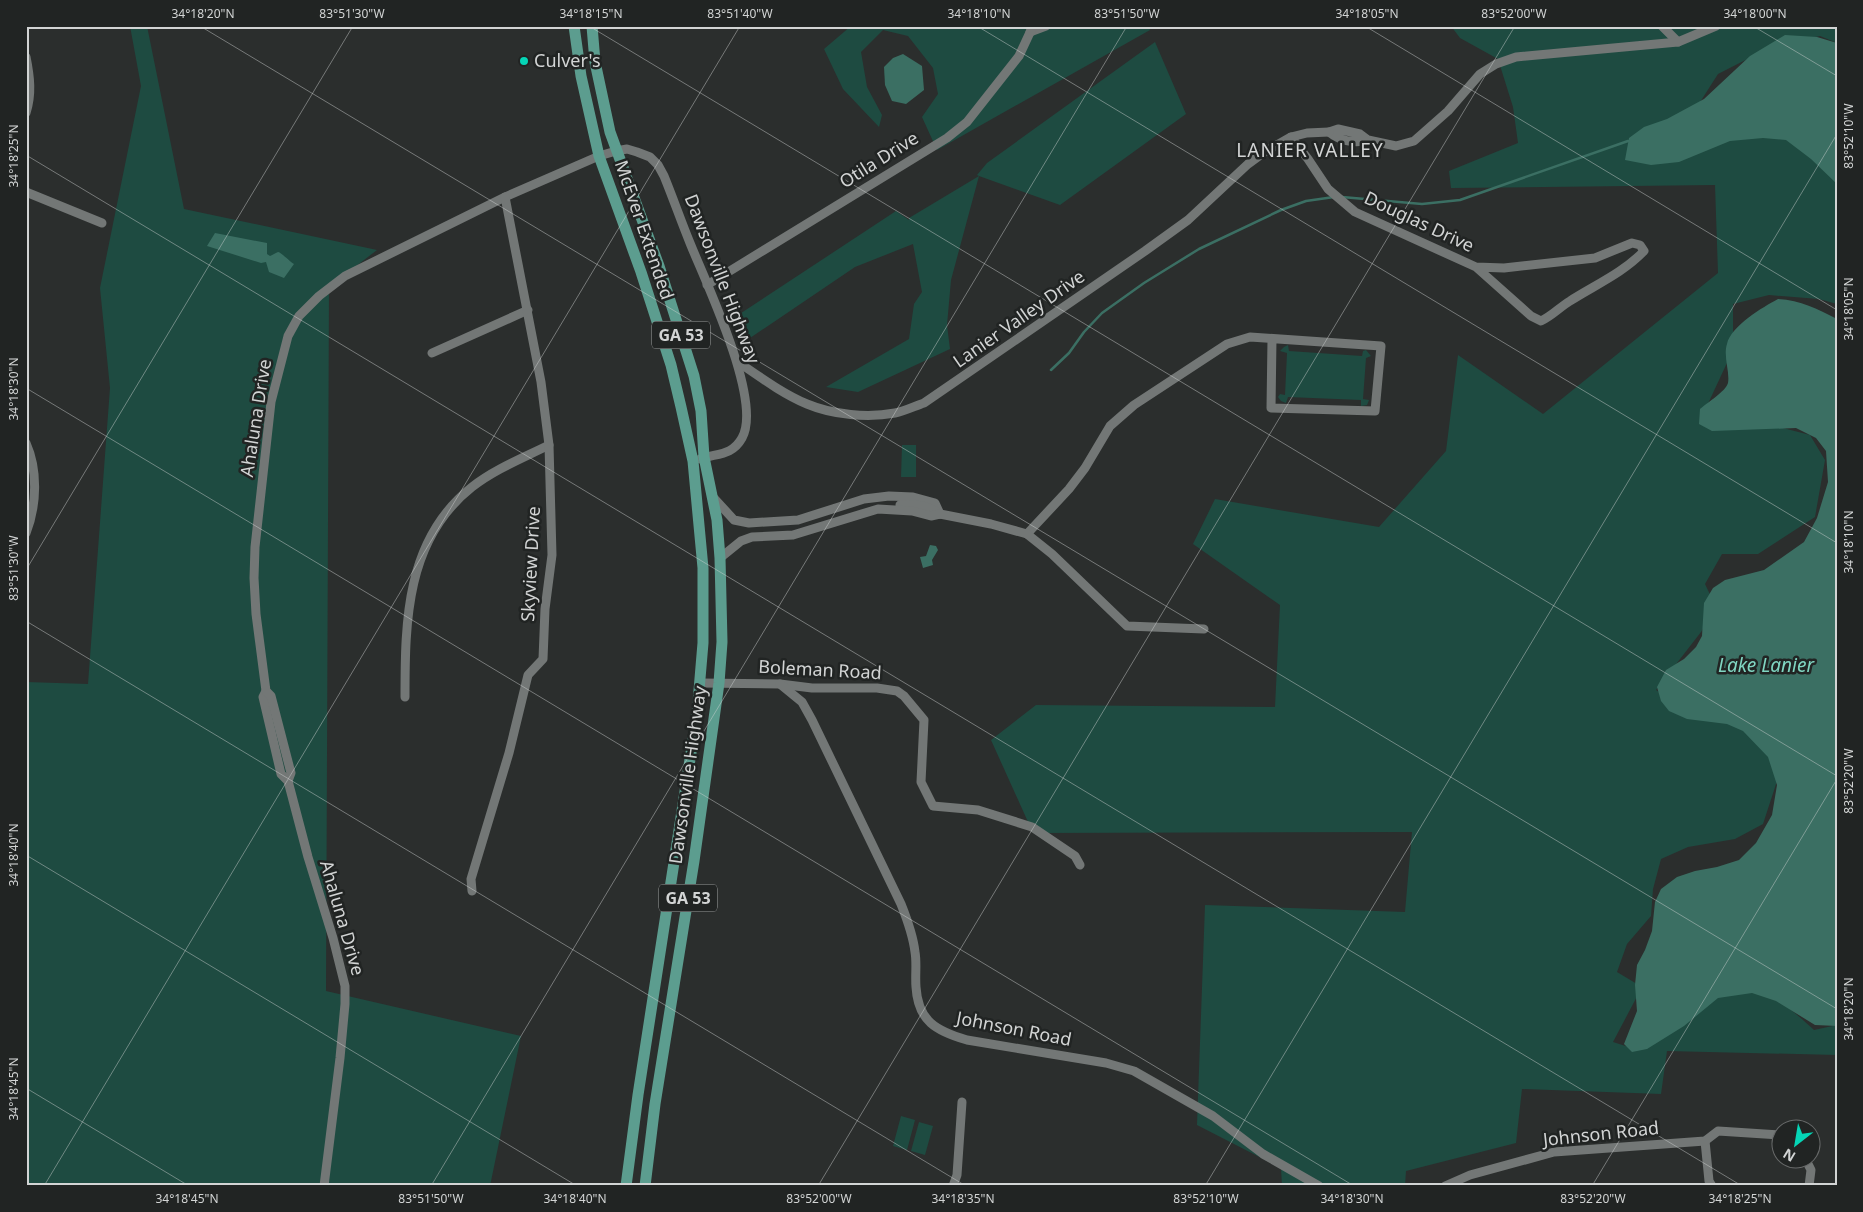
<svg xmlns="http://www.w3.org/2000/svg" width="1863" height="1212" font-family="'Noto Sans',sans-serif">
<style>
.green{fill:#1e4b41}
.water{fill:#3b6f63}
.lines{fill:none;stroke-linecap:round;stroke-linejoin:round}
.stream{stroke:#3b6f63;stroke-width:2.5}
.minor{stroke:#737776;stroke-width:9}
.major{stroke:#5c9d8f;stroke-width:11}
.ticks{fill:none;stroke:#d2d4d4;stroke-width:1;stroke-opacity:0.45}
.poi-dot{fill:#05d5b6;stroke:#212423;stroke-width:2}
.labels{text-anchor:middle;stroke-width:5;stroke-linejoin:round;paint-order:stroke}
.shield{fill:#212423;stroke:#9d9f9f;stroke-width:1}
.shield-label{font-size:16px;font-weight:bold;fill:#d2d4d4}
.poi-label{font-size:18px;fill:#d2d4d4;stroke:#212423;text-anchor:start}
.street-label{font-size:18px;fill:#d2d4d4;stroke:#212423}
.neighbourhood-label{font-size:19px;letter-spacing:1px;fill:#d2d4d4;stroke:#212423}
.water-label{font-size:19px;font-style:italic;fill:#80d6c2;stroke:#212423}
.neatline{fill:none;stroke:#d2d4d4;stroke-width:2}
.ticks-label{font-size:12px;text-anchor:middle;fill:#d2d4d4}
</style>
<rect width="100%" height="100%" fill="#2b2e2d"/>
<g class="green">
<path d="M130,26H147L184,209L377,250L329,287L326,991L521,1036L490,1186H26V682L88,684L110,388L100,288L141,86Z"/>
<path d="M851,26H1148L1150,30L937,150L922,117L938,94L933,68L908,36L883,30L861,52L867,87L882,115L879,127L843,89L824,49Z"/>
<path d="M1451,26H1837V43L1820,36L1769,48L1718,74L1695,110L1789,137L1837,183V304L1819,299L1769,295L1733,304V350L1706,408L1810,435L1825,460L1815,517L1758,554H1722L1705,584L1716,607L1701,632L1656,690L1675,702L1727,713L1763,743L1778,778L1763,824L1735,839L1688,847L1661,859L1653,889L1651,916L1627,944L1617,972L1642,987L1613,1042L1635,1049C1664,1029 1707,991 1743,989C1767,987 1798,1015 1814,1030L1837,1025V1055L1667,1051L1661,1094L1522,1089L1516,1143L1406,1171L1405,1186H1282L1281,1168L1197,1125L1205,905L1405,912L1412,832L1033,833L991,740L1036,705L1275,707L1280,605L1193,544L1215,499L1379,527L1446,451L1458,355L1543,414L1718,273L1715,185L1451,188L1449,171L1518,143L1513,107L1498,59L1460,38Z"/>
<path d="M1155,42L1186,114L1060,205L979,176L951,280L947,325L950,349L858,392L826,387L909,339L914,304L922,292L913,244L855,267L750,338L729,321L896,211L909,220V218L979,176L977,175L987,163Z"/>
<path d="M1288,345L1289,351L1362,356L1363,351L1366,350L1371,356L1366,358L1363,399L1369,400L1367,405L1361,406V400L1288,397L1286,403L1281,401L1278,397L1280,394L1285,395L1287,353L1280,351L1284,347Z"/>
<path d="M902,445H916V477H901Z"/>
<path d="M901,1116L915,1120L907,1150L893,1146Z"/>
<path d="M919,1122L933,1126L925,1155L911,1151Z"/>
</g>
<g class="water">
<path d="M1785,35L1817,37L1837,43V184L1811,159L1786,140L1763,138L1730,141L1679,162L1651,165L1625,160L1629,138L1644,127L1667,119L1704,99L1750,56Z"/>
<path d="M903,54L922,66L924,90L906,104L892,101L885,85L884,67L893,58Z"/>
<path d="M215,233L267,243V254L270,256C273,255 275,253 278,252C281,252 290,262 294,264L284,278L269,272L266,262L261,263L207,246Z"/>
<path d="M1778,299C1801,300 1817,309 1837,319V1026L1815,1025L1776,1001L1752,993L1718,998L1684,1026L1647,1049L1632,1052L1624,1044L1637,1011L1635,985L1637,965L1645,950L1652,931L1655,902L1661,889L1677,877L1695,871L1717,867L1739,860L1756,843L1772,815L1777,785L1768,757L1743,731L1727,724L1687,719L1669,711L1661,701L1657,687L1666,670L1684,659L1696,647L1702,636L1704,603L1713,588L1725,580L1764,570L1804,542L1817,518L1828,482L1826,451L1816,438L1796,428L1712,431L1699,424L1700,409C1708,402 1725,392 1728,383C1730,372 1723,356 1727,344C1731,326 1763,307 1778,299Z"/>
<path d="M930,545L936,546L938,550L932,560L933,565L923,568L920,557L926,556Z"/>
</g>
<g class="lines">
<g class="stream">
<path d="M1342,197L1422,204L1460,200L1628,141"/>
<path d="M1051,370L1069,353L1084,332L1102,313L1144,283L1199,249L1281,210L1306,201L1334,197"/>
</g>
<g class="minor">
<path d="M1662,26L1678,42"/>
<path d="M1030,32L1046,26"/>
<path d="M26,57C30,77 32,94 26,113"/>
<path d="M1291,137L1308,159L1328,189L1355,212L1476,267L1531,316L1541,321C1552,316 1560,307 1570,301C1595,285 1623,273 1644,251L1640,245L1632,243L1595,258L1504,268L1476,267"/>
<path d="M1368,140C1355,144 1340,141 1329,132L1338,129L1360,134L1368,140L1396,146L1414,141L1448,111L1480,74L1496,64L1516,57L1678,42L1716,26"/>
<path d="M26,192L102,223"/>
<path d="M707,285L947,138L967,122L1019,56L1033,26"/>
<path d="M432,353L528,310"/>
<path d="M738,362C760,377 783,394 807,404C833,415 868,418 895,413C905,411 915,406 924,403L1145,251L1188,220L1248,164L1263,153L1291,137L1307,133L1329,132"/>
<path d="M26,443C38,470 37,505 26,533"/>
<path d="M712,496L734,520L749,523L798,520L864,499L889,496L913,497L935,503L940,514"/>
<path d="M900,505C913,503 929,506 940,514"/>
<path d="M1027,534L1069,489L1085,468L1110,426L1134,405L1227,344L1250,337L1381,346L1375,411L1271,408L1272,339"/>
<path d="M720,558L741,541L752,537L793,535L878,509L912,511L931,516L940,514L991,524L1027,534L1052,554L1127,626L1204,629"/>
<path d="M701,683L780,684L812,688H877L897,691L904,696L924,720L921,782L933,806L978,810L1032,827L1075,856L1080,865"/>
<path d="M780,684L802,702L812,720L901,904C907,919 913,935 915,952C917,963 915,975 916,987C918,1021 936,1031 967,1040L1106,1063L1134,1071L1213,1116L1263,1154L1319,1186"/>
<path d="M266,691L263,697L281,774L288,781L308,857L333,938L345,986V1004L340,1058L324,1186"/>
<path d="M405,697C405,621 406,539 472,487C495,469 523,458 549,445"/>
<path d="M288,781L291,773L271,696L266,691L256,614L254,578L255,547L271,402L288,336L299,316L319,296L345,276L505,197L599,156L616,151L627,149L637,152L650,157L658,165L664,176C673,198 681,221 690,243C706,283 763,401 742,438C732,456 717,453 700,459"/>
<path d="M472,891L471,879L509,753L528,675L543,659L545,609L552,555L549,445L541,382L505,197"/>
<path d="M1705,1141L1709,1181L1712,1186"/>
<path d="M1806,1160L1811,1170L1809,1186"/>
<path d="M953,1186L957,1175L962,1102"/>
<path d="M1445,1186L1470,1175L1554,1152L1705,1141L1718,1131L1780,1135"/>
</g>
<g class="major">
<path d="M574,26L581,76L599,156L641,272L671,365L681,407L693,461L703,568V643L697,714L638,1095L626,1186"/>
<path d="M592,26L595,62L610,132L659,266L694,376L701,411L704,457L717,520L720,558L722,642L719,683L694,861L655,1104L645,1186"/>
</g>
</g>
<path class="ticks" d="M200,26L1837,1009M589,26L1837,776M977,26L1837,543M1365,26L1837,310M1753,26L1837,76M26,155L1742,1186M26,388L1354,1186M26,570L353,26M26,621L966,1186M26,855L577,1186M26,1088L189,1186M44,1186L740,26M431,1186L1127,26M818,1186L1515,26M1205,1186L1837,134M1592,1186L1837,779"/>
<circle class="poi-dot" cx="524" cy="61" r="5"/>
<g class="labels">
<g class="shield">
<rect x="652" y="321.5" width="58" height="27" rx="4"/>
<rect x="659" y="884.5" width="58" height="27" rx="4"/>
</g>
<g class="shield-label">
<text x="681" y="341">GA 53</text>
<text x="688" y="904">GA 53</text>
</g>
<g class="poi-label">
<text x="534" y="67">Culver's</text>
</g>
<g class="street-label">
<text transform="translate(879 160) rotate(-32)" y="6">Otila Drive</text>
<text transform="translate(1419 222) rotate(25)" y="6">Douglas Drive</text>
<text transform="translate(644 230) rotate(71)" y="6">McEver Extended</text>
<text transform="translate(722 279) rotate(69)" y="6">Dawsonville Highway</text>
<text transform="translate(1019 319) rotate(-35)" y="6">Lanier Valley Drive</text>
<text transform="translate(256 418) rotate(-81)" y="6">Ahaluna Drive</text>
<text transform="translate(531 564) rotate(-87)" y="6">Skyview Drive</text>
<text transform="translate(820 670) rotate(3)" y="6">Boleman Road</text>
<text transform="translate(688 775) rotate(-82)" y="6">Dawsonville Highway</text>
<text transform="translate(342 918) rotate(74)" y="6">Ahaluna Drive</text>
<text transform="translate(1014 1029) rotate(11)" y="6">Johnson Road</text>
<text transform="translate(1601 1134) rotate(-6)" y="6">Johnson Road</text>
</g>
<g class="neighbourhood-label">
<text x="1310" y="157">LANIER VALLEY</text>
</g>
<g class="water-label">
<text x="1766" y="672">Lake Lanier</text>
</g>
</g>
<rect width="1863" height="1212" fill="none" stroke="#212423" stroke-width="55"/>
<g transform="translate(1796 1144) rotate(211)"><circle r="24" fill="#212423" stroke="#686a6a"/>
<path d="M0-4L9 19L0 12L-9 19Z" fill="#05d5b6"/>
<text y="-8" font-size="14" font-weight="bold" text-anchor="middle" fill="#d2d4d4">N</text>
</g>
<rect x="28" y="28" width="1808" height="1156" class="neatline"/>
<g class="ticks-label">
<text x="203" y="18">34°18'20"N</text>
<text x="352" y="18">83°51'30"W</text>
<text x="591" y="18">34°18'15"N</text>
<text x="740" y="18">83°51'40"W</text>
<text x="979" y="18">34°18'10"N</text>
<text x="1127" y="18">83°51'50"W</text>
<text x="1367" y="18">34°18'05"N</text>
<text x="1514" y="18">83°52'00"W</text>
<text x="1755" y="18">34°18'00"N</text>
<text transform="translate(1849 136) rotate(-90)" y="4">83°52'10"W</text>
<text transform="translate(14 156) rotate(-90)" y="4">34°18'25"N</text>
<text transform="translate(1849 309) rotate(-90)" y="4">34°18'05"N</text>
<text transform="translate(14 389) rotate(-90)" y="4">34°18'30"N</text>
<text transform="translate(1849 542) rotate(-90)" y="4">34°18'10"N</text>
<text transform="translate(14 568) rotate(-90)" y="4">83°51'30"W</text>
<text transform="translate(1849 781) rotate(-90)" y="4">83°52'20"W</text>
<text transform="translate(14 855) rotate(-90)" y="4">34°18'40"N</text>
<text transform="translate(1849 1009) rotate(-90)" y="4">34°18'20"N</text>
<text transform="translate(14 1089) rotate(-90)" y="4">34°18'45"N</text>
<text x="187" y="1203">34°18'45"N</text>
<text x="431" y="1203">83°51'50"W</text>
<text x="575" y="1203">34°18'40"N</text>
<text x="819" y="1203">83°52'00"W</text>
<text x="963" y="1203">34°18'35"N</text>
<text x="1206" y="1203">83°52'10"W</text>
<text x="1352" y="1203">34°18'30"N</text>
<text x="1593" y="1203">83°52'20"W</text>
<text x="1740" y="1203">34°18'25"N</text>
</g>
</svg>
